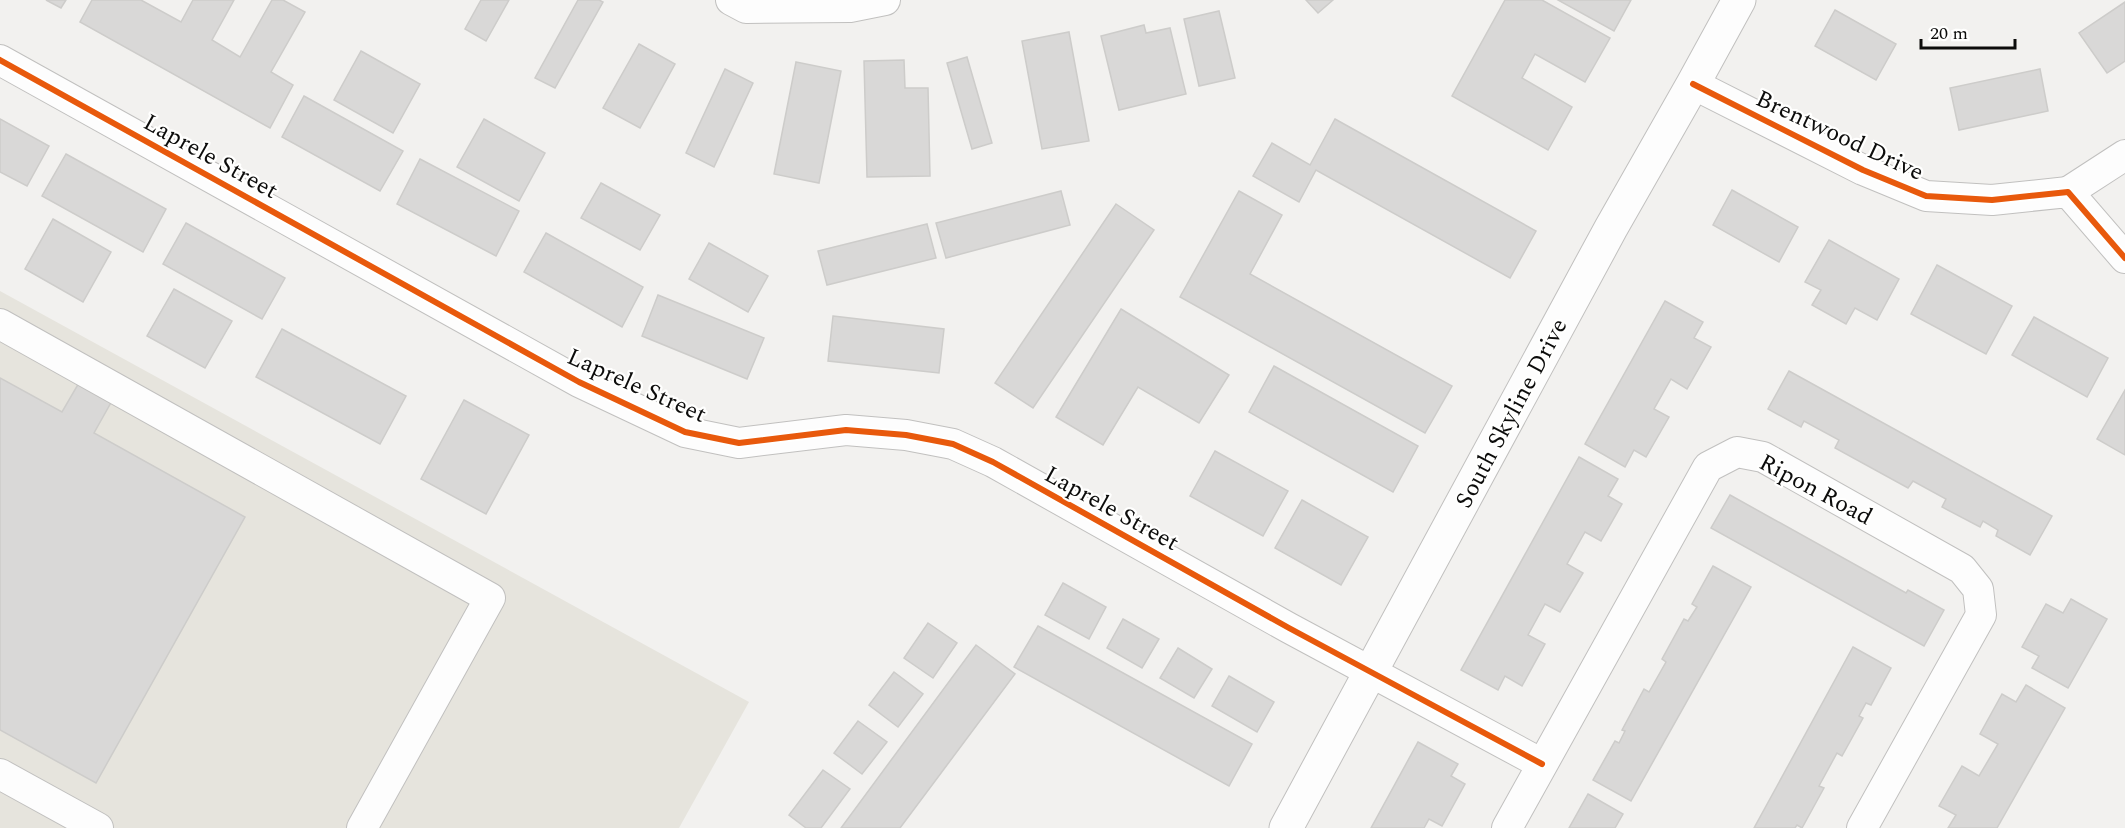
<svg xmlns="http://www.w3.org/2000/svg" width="2125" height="828" font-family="Spectral,serif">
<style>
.built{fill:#e6e4dd}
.building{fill:#d9d8d7;stroke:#cdccca;stroke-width:1.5}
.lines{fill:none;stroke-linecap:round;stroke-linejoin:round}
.minor-casing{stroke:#c1c0bf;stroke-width:32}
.major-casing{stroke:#c1c0bf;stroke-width:35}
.minor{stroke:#fdfdfd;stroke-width:30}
.major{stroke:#fdfdfd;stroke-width:33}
.cycleway-casing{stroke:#fffffe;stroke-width:10}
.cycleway{stroke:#e8590c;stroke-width:6}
.labels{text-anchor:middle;stroke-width:4.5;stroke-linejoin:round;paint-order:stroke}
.street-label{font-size:24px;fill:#0c0c0b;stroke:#fffffe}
</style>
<rect width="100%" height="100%" fill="#f2f1ef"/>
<path class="built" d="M0,291L749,702L679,828H0Z"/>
<g class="building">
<path d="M46,0H66L61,8Z"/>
<path d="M92,0H141L181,22L193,0H234L212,40L240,57L272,0H283L305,12L271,72L293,85L270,128L80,22Z"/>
<path d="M481,0H509L486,41L465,29Z"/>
<path d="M578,0H599L603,2L555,88L535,78Z"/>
<path d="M1306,0H1333L1318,13Z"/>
<path d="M1505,0H1542L1610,38L1585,82L1535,54L1522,78L1572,107L1548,150L1452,96Z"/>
<path d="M1558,0H1631L1614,31Z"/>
<path d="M2125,2V61L2107,73L2079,33Z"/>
<path d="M1835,10L1896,44L1876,80L1815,46Z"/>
<path d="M1219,11L1235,78L1199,86L1184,19Z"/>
<path d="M1144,25L1146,33L1170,28L1186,94L1119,110L1101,36Z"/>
<path d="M1069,32L1089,141L1042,149L1022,41Z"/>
<path d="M639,44L675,64L640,128L603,108Z"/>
<path d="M361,51L420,84L393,133L334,100Z"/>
<path d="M967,57L992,143L972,149L947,63Z"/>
<path d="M904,60L905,88H928L930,176L867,177L864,61Z"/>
<path d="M796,62L841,71L819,183L774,174Z"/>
<path d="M725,69L753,83L714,167L686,153Z"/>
<path d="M2040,69L2048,111L1959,130L1950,88Z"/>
<path d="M304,96L403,151L380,191L282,137Z"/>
<path d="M0,119L49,146L27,186L0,172Z"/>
<path d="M484,119L545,153L519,201L457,167Z"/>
<path d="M1335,119L1536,231L1510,278L1316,170L1299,202L1253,176L1272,143L1310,165Z"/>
<path d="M66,154L166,209L143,252L42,196Z"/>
<path d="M420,159L519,211L496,256L397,204Z"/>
<path d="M601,183L660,215L640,250L581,218Z"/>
<path d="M1732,190L1798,227L1779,262L1713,225Z"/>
<path d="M1061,191L1070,225L946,258L936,223Z"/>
<path d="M1239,191L1282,215L1250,274L1452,386L1425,433L1180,297Z"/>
<path d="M1116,204L1154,230L1033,408L995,383Z"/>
<path d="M53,219L111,252L83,302L25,269Z"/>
<path d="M186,223L285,278L262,319L163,264Z"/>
<path d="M927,224L936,258L827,285L818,251Z"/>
<path d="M546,233L643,287L622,327L524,272Z"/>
<path d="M1829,240L1899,279L1877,320L1855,308L1846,324L1812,305L1821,290L1805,282Z"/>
<path d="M709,243L768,276L748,312L689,279Z"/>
<path d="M1937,265L2012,306L1986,354L1911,314Z"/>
<path d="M174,289L232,321L205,368L147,336Z"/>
<path d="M658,295L764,338L747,379L642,336Z"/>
<path d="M1665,301L1703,322L1694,338L1711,347L1687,389L1671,379L1654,409L1669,417L1646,457L1634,450L1625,467L1585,444Z"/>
<path d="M1121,309L1229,375L1199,423L1138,387L1103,445L1056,417Z"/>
<path d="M833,316L944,329L939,373L828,361Z"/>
<path d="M2034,317L2108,358L2087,397L2012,355Z"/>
<path d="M282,329L406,396L380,444L256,377Z"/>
<path d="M1274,366L1418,446L1393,492L1249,412Z"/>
<path d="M1789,371L2052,516L2030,555L1996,536L1998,530L1983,521L1980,527L1942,507L1946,499L1913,481L1908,488L1835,448L1839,440L1804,421L1801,427L1768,409Z"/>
<path d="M0,378L62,412L80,381L113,399L94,433L245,517L96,783L0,730Z"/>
<path d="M2125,390V455L2097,439Z"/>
<path d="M464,400L529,435L486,514L421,479Z"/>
<path d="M1215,451L1288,491L1263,536L1190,496Z"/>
<path d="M1579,457L1618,479L1608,496L1622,504L1601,541L1585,532L1567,564L1583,573L1560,612L1545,604L1528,635L1545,644L1522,686L1505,676L1498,690L1461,670Z"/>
<path d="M1730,495L1906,593L1908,590L1944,610L1924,646L1711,528Z"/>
<path d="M1302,500L1368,537L1341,585L1275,548Z"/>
<path d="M1713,566L1751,587L1631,801L1593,780L1615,741L1619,743L1625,731L1622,730L1644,689L1649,692L1666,662L1662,659L1684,619L1688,621L1697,607L1692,604Z"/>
<path d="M1063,583L1106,607L1089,639L1045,615Z"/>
<path d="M2071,599L2107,619L2068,688L2032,668L2039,656L2022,647L2046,604L2063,613Z"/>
<path d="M1123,619L1159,639L1142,668L1107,648Z"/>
<path d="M928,623L957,643L933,678L904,658Z"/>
<path d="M1038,626L1252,744L1229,786L1014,667Z"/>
<path d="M976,645L1015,674L900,828H841Z"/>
<path d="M1853,647L1891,668L1871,705L1866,703L1859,716L1863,718L1842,756L1837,753L1819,786L1824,788L1802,828L1797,825L1795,828H1754Z"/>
<path d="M1178,648L1212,669L1194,698L1160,678Z"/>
<path d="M894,672L923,694L898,727L869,705Z"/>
<path d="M1229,676L1274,702L1257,732L1212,706Z"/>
<path d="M2026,685L2065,708L1997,828H1948L1956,815L1939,806L1962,766L1979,776L1998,744L1980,734L2002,694L2016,702Z"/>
<path d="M858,721L887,742L862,774L834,753Z"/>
<path d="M1418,742L1458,764L1451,776L1465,784L1442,826L1429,819L1424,828H1371Z"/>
<path d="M823,770L850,789L821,828H806L789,815Z"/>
<path d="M1588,794L1623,814L1615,828H1569Z"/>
</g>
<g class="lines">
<g class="minor-casing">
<g id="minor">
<path d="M731,0L746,8L850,7L885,0"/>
<path d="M0,60L579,382L685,432L739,443L846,430L906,435L953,444L993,462L1289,628L1542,764"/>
<path d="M1693,84L1863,170L1926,196L1992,200L2068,192L2125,258"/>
<path d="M2068,192L2125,155"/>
<path d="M0,324L490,598L362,828"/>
<path d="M0,774L98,828"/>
<path d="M1507,828L1708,467L1737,452L1763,457L1962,569L1978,589L1981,615L1862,828"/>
</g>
</g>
<g class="major-casing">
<path id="major" d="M1286,828L1611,228L1693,84L1739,0"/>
</g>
<use href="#minor" class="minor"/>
<use href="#major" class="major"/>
<g class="cycleway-casing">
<g id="cycleway">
<path d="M0,60L579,382L685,432L739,443L846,430L906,435L953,444L993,462L1289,628L1542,764"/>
<path d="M1693,84L1863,170L1926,196L1992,200L2068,192L2125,258"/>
</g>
</g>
<use href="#cycleway" class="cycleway"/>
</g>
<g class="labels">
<g class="street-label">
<text transform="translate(1840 135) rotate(25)" y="8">Brentwood Drive</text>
<text transform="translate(211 156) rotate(29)" y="8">Laprele Street</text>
<text transform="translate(637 385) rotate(24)" y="8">Laprele Street</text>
<text transform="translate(1511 413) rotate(-62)" y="8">South Skyline Drive</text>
<text transform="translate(1816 489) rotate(28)" y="8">Ripon Road</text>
<text transform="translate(1112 508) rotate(29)" y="8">Laprele Street</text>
</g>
</g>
<path d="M1921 39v9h94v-9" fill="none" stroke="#0c0c0b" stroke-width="3"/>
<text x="1930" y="39" font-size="18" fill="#0c0c0b" stroke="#fffffe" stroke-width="4.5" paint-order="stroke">20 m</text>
</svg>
